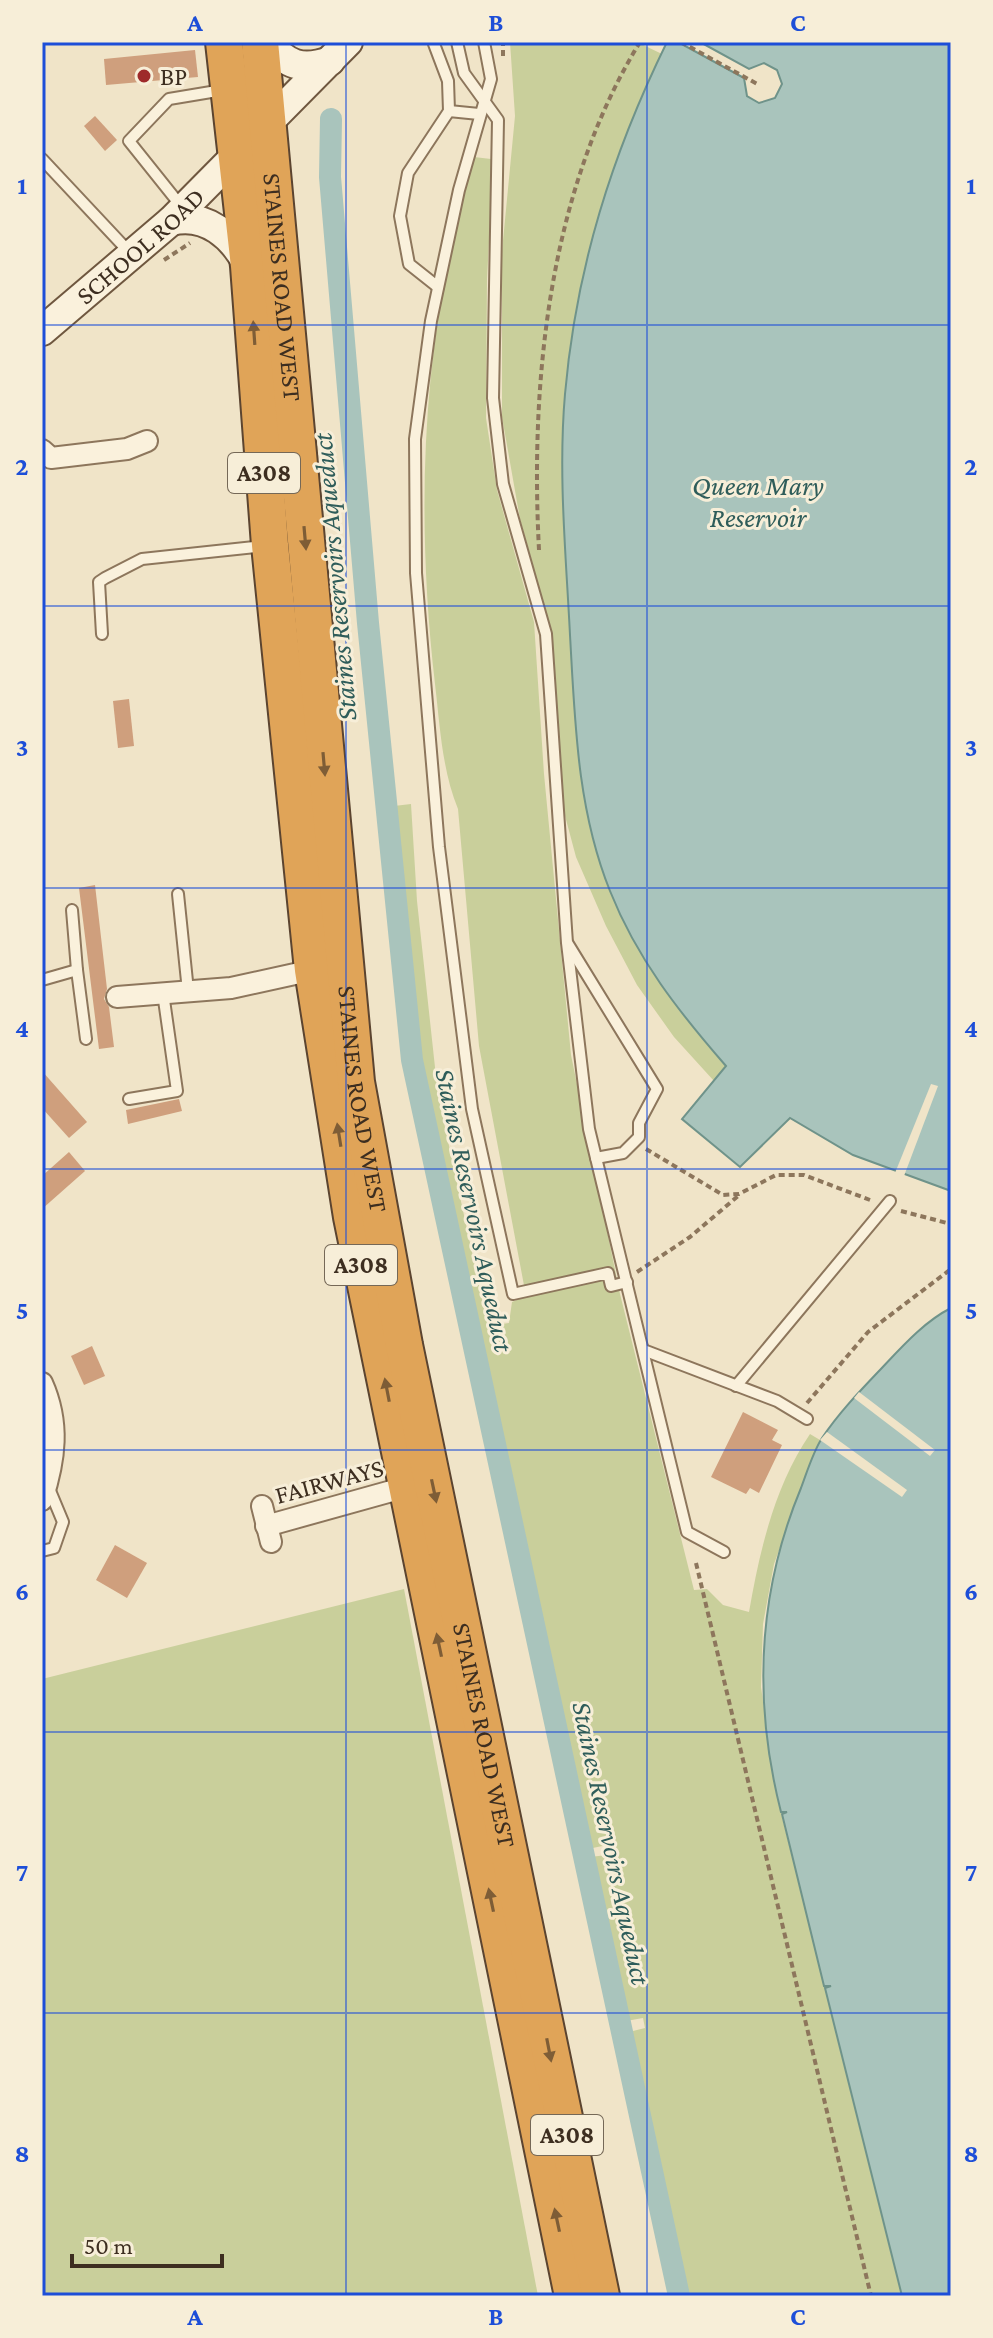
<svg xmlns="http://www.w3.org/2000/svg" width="993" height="2338" font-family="'Crimson Pro',serif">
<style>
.green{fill:#c9cf9b}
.water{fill:#a9c4bc;stroke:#6f938a;stroke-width:2}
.pier{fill:#f0e4c8}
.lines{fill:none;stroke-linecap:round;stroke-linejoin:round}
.canal{stroke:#a9c4bc;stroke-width:22}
.building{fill:#cf9f7d}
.lane-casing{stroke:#8d765c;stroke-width:14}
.street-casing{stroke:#8d765c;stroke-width:24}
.secondary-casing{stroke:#6f573f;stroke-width:32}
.highway-casing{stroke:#5b4430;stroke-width:40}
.path{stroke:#8d765c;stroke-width:4;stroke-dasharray:6 4;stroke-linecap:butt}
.lane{stroke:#faf1dc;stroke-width:10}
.street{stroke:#faf1dc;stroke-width:20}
.secondary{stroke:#faf1dc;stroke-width:28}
.highway{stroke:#e0a458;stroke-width:36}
.oneway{fill:#7e5d36}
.grid{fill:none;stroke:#1d4ed8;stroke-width:2;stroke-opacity:0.55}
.poi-dot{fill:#9e2a2b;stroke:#f7eed8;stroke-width:3}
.labels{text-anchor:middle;stroke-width:6;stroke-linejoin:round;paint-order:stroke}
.shield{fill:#f7eed8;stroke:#756857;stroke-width:2}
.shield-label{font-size:24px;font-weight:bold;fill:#3d2e20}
.poi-label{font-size:26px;fill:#3d2e20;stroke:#f7eed8;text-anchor:start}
.street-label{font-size:26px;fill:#3d2e20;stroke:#f7eed8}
.water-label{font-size:28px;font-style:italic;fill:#2f5d5a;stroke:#f7eed8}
.neatline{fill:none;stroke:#1d4ed8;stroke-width:3}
.grid-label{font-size:26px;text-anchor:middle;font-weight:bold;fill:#1d4ed8}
</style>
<rect width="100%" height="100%" fill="#f0e4c8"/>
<g class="green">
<path d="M510,42H637L662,54C609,162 575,274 565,394C558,476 566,560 571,642C575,726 578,812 610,891C637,959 679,1012 727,1066L714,1081L674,1037L637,985L606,926L576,857L564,812L550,627L520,519L502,417V251L515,116Z"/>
<path d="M474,157L491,159L493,168L487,279L486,418L497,490L534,622L544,774L571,1055L620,1294L694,1590L707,1589L723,1605L749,1612C760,1550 774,1487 810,1434L820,1440L774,1564L763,1624L761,1687L776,1793L902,2296H686L629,2032L645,2028L643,2018L626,2021L590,1857L607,1855V1845L588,1849L432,1126L420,1063L394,806L411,804L417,901L438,1095L488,1326L509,1323L512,1302L526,1296L479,1046L458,809C442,770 440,726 435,684C418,536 420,385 453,239C460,212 465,183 474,157Z"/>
<path d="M404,1589L538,2296H42V1679Z"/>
</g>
<g class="water">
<path d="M667,42H678L744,78L747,96L759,103L775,98L782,84L777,70L764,63L749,69L700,42H951V1191L853,1155L790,1118L740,1167L682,1119L726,1066C679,1012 637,959 610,891C577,809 575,722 570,635C566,555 558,474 565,394C576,268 612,154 667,42Z"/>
<path d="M951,1308V2296H902L825,1988L831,1986H824L782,1814L787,1812H781C753,1702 757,1594 801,1488C807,1472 813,1452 822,1438C838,1414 858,1393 878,1372C899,1350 923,1322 951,1308Z"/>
</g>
<g class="pier">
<path d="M931,1084L938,1086L904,1176L895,1173Z"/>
<path d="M859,1392L935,1450L930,1456L854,1398Z"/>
<path d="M827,1432L907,1490L902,1497L820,1440Z"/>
</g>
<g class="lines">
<path class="canal" d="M331,119L330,177L368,623L412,1060L679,2296"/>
</g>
<g class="building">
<path d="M195,50L198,77L106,85L104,59Z"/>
<path d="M95,116L117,140L105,151L84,126Z"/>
<path d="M129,699L134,746L118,748L113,701Z"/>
<path d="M95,885L107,989L104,999L109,1007L114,1047L99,1049L79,888Z"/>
<path d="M42,1071L87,1122L69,1138L42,1108Z"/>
<path d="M179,1099L182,1111L128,1124L126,1110Z"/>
<path d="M69,1152L85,1171L42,1209V1176Z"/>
<path d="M92,1346L105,1376L84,1385L71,1356Z"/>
<path d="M743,1412L778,1430L772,1440L782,1445L759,1493L750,1488L746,1494L711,1477Z"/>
<path d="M115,1545L147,1563L127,1598L96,1580Z"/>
</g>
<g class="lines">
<g class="lane-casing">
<g id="lane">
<path d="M457,42L464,73L498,120L493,398L503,484L546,634L567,943L589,1129L687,1532L724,1552"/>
<path d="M484,42L491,79L459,190L431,321L415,439L416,573L439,847L472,1109L513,1294L608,1273L611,1286L627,1282"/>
<path d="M434,44L448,81L449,111L408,173L400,216L409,264L438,287"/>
<path d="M449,111L479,114"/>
<path d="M42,159L131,254"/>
<path d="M181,206L129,141L169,99L223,90"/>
<path d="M102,634L99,582L105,578L142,559L264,546"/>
<path d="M178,894L188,991"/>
<path d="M72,910L77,970"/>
<path d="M568,944L657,1089L639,1123V1137L623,1153L596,1158"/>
<path d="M42,980L77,970L86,1039"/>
<path d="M129,1099L177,1091L163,993"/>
<path d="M646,1351L777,1401L807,1419"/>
<path d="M736,1386L890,1201"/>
<path d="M42,1551L54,1548L63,1522L48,1486"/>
</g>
</g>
<g class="street-casing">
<g id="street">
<path d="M42,450L51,458L127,449L147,441"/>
<path d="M117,997L231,988L313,970"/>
<path d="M42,1383C60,1423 55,1460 42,1500"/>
<path d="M262,1506L271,1542"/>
<path d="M266,1526L406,1487"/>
</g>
</g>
<g class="secondary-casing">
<g id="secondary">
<path d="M268,42C286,65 302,71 330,61"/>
<path d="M171,221C206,212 234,237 248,266"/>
<path id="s1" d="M42,331L171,221L348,42"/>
</g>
</g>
<g class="highway-casing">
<g id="highway">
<path d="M224,42L249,266L270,545L313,970L352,1217L573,2296"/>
<path id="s2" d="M260,42L356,1082L404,1345L601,2296"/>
</g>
</g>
<g class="path">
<path d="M681,42L759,85"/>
<path d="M503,56V42"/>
<path d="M164,260L190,243"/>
<path d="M539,550C530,381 549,190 640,42"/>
<path d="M646,1149L723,1195L739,1194L776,1175H804L870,1200"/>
<path d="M901,1211L951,1224"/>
<path d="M637,1272L690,1237L738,1196"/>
<path d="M807,1403L868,1332L951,1269"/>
<path d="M696,1563L871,2296"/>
</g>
<use href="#lane" class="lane"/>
<use href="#street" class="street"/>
<use href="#secondary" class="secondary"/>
<use href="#highway" class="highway"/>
</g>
<defs><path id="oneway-solid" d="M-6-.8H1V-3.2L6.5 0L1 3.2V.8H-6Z" transform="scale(2)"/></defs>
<g class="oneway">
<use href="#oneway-solid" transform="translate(254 333) rotate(-94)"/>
<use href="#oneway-solid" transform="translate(305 538) rotate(85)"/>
<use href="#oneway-solid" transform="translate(324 764) rotate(85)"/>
<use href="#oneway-solid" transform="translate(339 1135) rotate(-99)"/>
<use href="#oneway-solid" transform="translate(387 1390) rotate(-101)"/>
<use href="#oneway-solid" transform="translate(434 1491) rotate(78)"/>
<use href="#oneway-solid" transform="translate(439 1645) rotate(-102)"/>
<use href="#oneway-solid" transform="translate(491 1900) rotate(-102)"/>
<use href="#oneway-solid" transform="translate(549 2050) rotate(79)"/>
<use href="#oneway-solid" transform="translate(557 2220) rotate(-102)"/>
</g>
<path class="grid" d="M346,42V2296M647,42V2296M42,325H951M42,606H951M42,888H951M42,1169H951M42,1450H951M42,1732H951M42,2013H951"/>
<circle class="poi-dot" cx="144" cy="76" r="8"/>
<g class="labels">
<g class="shield">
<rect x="228" y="453" width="72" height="40" rx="6"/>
<rect x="325" y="1245" width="72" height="40" rx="6"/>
<rect x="531" y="2115" width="72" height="40" rx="6"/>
</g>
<g class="shield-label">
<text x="264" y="481">A308</text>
<text x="361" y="1273">A308</text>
<text x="567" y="2143">A308</text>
</g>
<g class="poi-label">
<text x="160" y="85">BP</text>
</g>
<g class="street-label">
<text dy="9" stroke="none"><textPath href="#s1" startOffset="130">SCHOOL ROAD</textPath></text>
<text dy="9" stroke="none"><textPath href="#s2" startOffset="246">STAINES ROAD WEST</textPath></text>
<text dy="9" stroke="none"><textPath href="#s2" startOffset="1062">STAINES ROAD WEST</textPath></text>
<text transform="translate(329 1481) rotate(-15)" y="9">FAIRWAYS</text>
<text dy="9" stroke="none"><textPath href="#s2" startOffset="1710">STAINES ROAD WEST</textPath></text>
</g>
<g class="water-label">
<text x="758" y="495">Queen Mary<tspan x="758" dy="32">Reservoir</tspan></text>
<text transform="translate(334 577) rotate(-95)" y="10">Staines Reservoirs Aqueduct</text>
<text transform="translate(475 1210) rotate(78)" y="10">Staines Reservoirs Aqueduct</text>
<text transform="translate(612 1843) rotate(78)" y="10">Staines Reservoirs Aqueduct</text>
</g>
</g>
<rect width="993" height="2338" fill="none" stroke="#f7eed8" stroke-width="88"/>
<path d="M72 2254v12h150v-12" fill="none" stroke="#3d2e20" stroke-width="4"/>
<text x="84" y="2254" font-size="24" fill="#3d2e20" stroke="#f7eed8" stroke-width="6" paint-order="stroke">50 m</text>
<rect x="44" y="44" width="905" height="2250" class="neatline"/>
<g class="grid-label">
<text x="195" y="31">A</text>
<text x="496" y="31">B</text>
<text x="798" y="31">C</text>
<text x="22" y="194">1</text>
<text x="971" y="194">1</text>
<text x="22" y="475">2</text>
<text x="971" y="475">2</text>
<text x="22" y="756">3</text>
<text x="971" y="756">3</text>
<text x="22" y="1037">4</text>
<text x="971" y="1037">4</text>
<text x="22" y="1319">5</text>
<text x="971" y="1319">5</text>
<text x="22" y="1600">6</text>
<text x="971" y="1600">6</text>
<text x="22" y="1881">7</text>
<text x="971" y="1881">7</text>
<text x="22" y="2162">8</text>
<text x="971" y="2162">8</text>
<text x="195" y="2325">A</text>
<text x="496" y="2325">B</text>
<text x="798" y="2325">C</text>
</g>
</svg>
